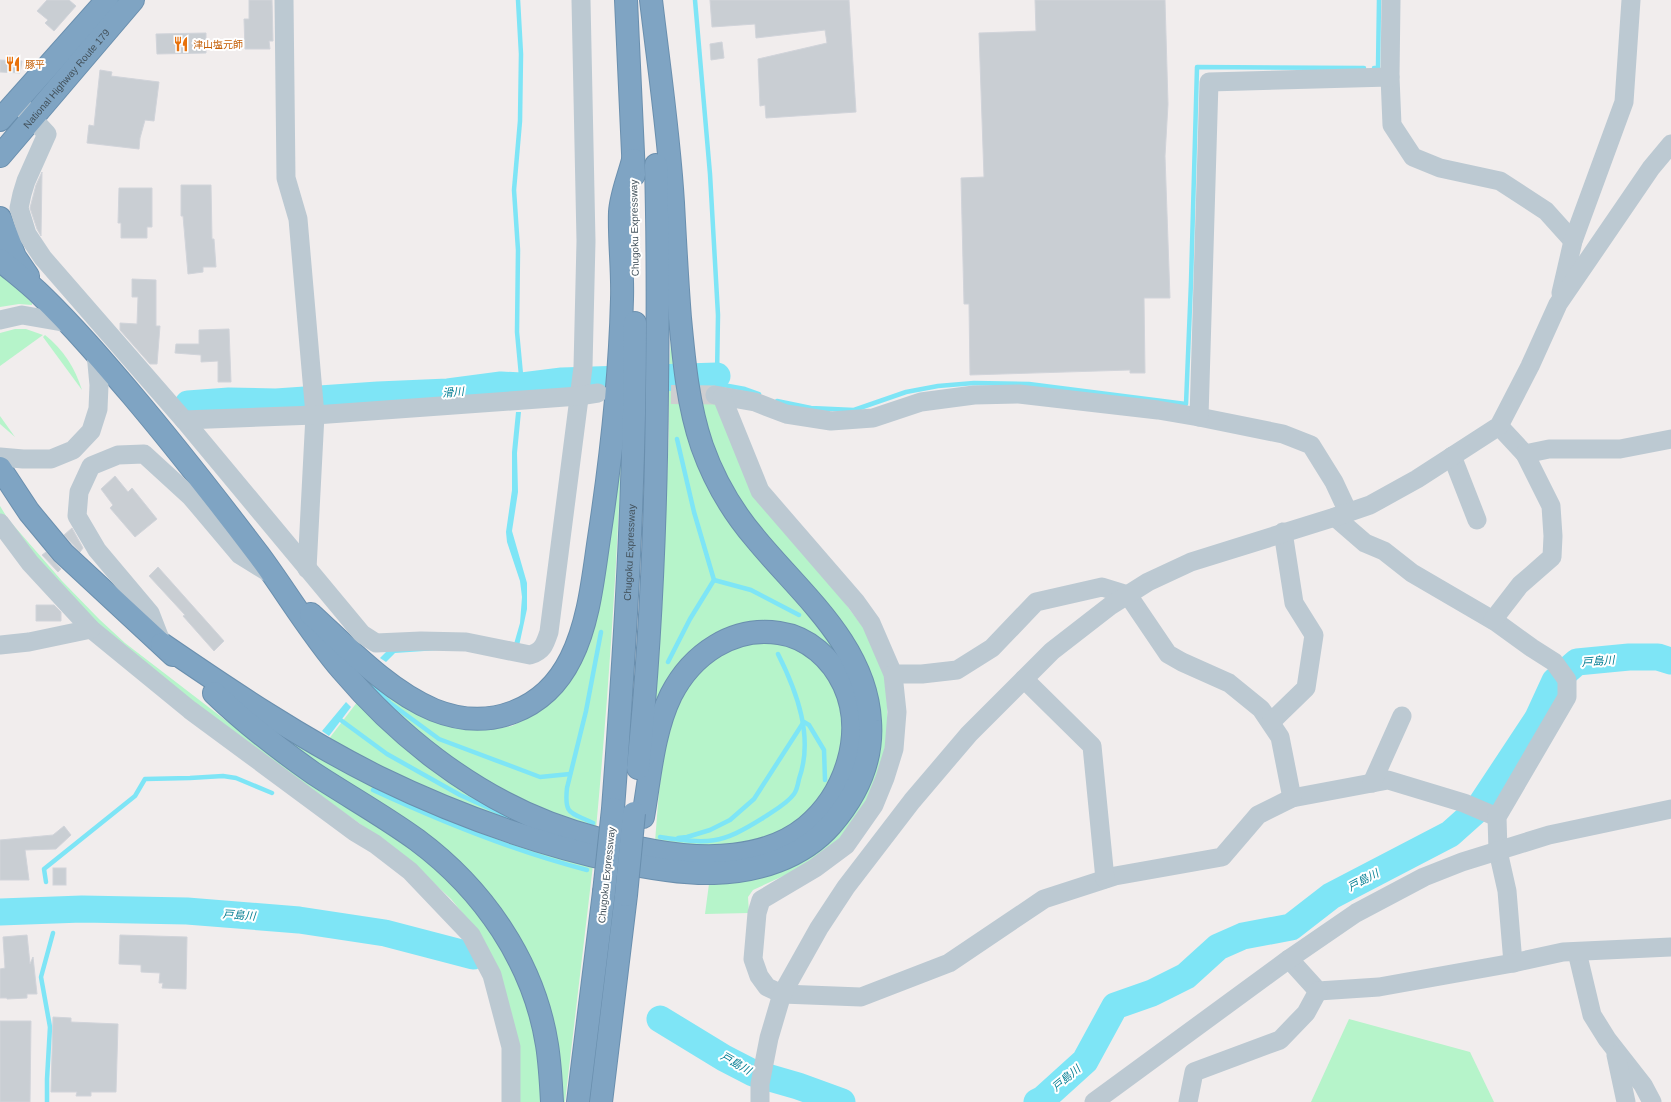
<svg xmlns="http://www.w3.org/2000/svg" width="1671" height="1102" font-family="Arial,'Noto Sans JP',sans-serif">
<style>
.green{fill:#b6f4ca}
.water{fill:#7ee5f6}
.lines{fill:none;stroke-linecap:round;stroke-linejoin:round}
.stream{stroke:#7ee5f6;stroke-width:4.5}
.river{stroke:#7ee5f6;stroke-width:27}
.building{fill:#c9ced3;stroke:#d1d4da}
.minor-tunnel{stroke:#ceced0;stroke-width:19;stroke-dasharray:19 10;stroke-linecap:butt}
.highway-casing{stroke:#6a8fae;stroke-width:24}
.minor{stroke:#bcc9d2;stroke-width:19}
.highway{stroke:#7fa4c3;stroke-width:22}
.highway-bridge-casing{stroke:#6a8fae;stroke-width:24;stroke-linecap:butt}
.highway-bridge{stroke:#7fa4c3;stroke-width:22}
.labels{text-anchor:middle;stroke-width:4;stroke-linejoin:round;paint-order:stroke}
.food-label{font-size:10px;fill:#c56008;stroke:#fff;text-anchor:start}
.street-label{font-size:10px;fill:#44535d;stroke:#fff}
.water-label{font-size:11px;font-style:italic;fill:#037e93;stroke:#fff}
</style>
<rect width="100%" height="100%" fill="#f1eded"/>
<g class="green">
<path d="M0,272L32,303V305L19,304L0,307Z"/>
<path d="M15,329H26L43,335L0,366V333Z"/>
<path d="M45,335C63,349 75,368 82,390L43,337Z"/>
<path d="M671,340L685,423L807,612L845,662L816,635L791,625L753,622L721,630L699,644L673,675L654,716C659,630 664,544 668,458C670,419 667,379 671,340Z"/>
<path d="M698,400L709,401L715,404L833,587L868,634L886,677L888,730L883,759L870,796L848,831L824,853L792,872L753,890L748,897L749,913L705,914L709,884L768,875L878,709L743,509L713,453Z"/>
<path d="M623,411C618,552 609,689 596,829C570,820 544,811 519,800C463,773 406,727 364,681C352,667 340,653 328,639L431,719L465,730H488L512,726L537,713L557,696L567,684Z"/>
<path d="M0,416L15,437L0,424Z"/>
<path d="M0,506L8,519L62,581L99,619L125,643L279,761L404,844C430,863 457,886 477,912C507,951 530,998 538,1047C541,1065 541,1084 542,1102H520V1060L469,921L451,899L405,856L237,736L114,639L52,578L0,514Z"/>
<path d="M768,641L786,644L808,656L832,682L839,696L844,731L835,774L813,807L797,821L782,831L757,842L700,847L655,842C660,783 661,704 710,662C713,659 717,655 721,652C736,644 752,642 768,641Z"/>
<path d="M358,701L549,832L513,824L381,768L328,740Z"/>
<path d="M249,712L593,865L565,1102H559L520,943L307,757Z"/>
<path d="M1349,1019L1470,1052L1494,1102H1311Z"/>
</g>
<g class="water">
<path d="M516,412H521L517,453L518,492L512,531L527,583V609L519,646L514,644L520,623L522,597L520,581L507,542L506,532L512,490V452Z"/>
<path d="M428,645L473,646L508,654L507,659L479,652L458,650H439L395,653L386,662L380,658L388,650Z"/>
<path d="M346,702L351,707L329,736L322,731Z"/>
</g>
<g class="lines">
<g class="stream">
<path d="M518,0L521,54L520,121L514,190L518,250L517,332L522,386"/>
<path d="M695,0L710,174L718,315L717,376L723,385L745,389L759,394"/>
<path d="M1374,68H1378L1379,0"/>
<path d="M777,401L811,408L854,410L906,392L938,386L974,383L1029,384L1186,404L1191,282L1197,67L1364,68"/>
<path d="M714,580L751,590L799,615"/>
<path d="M668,662L690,619L714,580L694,512L677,439"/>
<path d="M373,687L390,703L439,739L540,777L570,774"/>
<path d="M338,718L387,754L460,795L513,819"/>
<path d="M804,722L809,725L824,750L825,780"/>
<path d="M373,790C442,822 513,851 587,870"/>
<path d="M593,823C571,812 564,816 567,788L586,711L601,632"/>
<path d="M660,837C709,844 720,845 763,818C773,811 787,804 794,794C797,790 798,784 799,779C814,737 797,692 778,654"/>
<path d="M678,838L687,837L710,830L730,820L754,799L803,723"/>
<path d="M46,882L44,869L135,796L145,779L190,778L223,776L236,778L272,793"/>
<path d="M47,1102V1079L50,1027L41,977L53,933"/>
</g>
<g class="river">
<path d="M188,404L229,401L276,402L378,395L448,392L501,385L522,386L562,381L717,376"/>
<path d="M0,912L82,909L187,911L299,920L385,933L473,956"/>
<path d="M660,1019L724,1058L753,1073L798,1086L842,1102"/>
<path d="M1037,1102L1043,1099L1085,1061L1115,1006L1152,993L1186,976L1218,947L1243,936L1291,927L1331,896L1450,834L1478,809L1538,718L1555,681L1577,662L1629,657H1658L1671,661"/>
</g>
</g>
<g class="building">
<path d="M47,0H69L76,6L54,31L45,23L48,20L37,11Z"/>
<path d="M249,0H272L273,41H269L270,49H245L244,19H249Z"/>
<path d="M710,0H849L856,112L766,118L765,105L760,106L758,59L827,43L825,30L756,38L755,24L712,27Z"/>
<path d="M1035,0H1165L1168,104L1165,156L1170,298H1144L1145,373H1130V370L970,375L969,304H964L961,178L984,177L979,33L1036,31Z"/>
<path d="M206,33V53L157,54L156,34Z"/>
<path d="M722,42L724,58L711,60L710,44Z"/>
<path d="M0,60L22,61L20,73L0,72Z"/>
<path d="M100,70L112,72L111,76L159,82L154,121L145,120L140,138L139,149L87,143L89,125L94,126Z"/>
<path d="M42,172L41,236L37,229L30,208L36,185Z"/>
<path d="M181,185H211L212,239H214L216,267H203V272L188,274L183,216H181Z"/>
<path d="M119,188H152V227H147V238H121V223H118Z"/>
<path d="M132,279L156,280V326H160L157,364H150L120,330V323L137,324L138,297H132Z"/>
<path d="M229,329L231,382H218V361L201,362V355L175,353L176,344H199V330Z"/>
<path d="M115,476L128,492L132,488L157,519L135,537L110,508L113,505L101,489Z"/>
<path d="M72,528L83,548L80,552L64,535Z"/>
<path d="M46,552L61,569L58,572L42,555Z"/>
<path d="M158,567L224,641L214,651L183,616L185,615L149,576Z"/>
<path d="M36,605H54L61,612V621H36Z"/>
<path d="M64,826L71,835L56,849L25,850L29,880H0V840L53,835Z"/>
<rect x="53" y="868" width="13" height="17"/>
<path d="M27,935L30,964L33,957L37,994H27V998L7,999V998H0V969L5,968L3,937Z"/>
<path d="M120,935L187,937L186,989L162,988L163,983H159L160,973L141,972V965L119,964Z"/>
<path d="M53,1017L71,1018V1022L118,1024L116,1092H91V1096H76L77,1092H51Z"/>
<path d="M0,1021H31L30,1102H0Z"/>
</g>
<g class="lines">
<path class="minor-tunnel" d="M642,394L715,395"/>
<g class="highway-casing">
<g id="highway">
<path d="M626,0L634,175"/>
<path d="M0,120L107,0"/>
<path id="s1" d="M0,156L133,0"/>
<path d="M0,218L15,257L28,276"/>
<path d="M0,260C14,272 29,283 42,296C74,327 103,361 132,395C176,447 218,501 259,555C287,593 311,634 342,670C397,735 469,792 549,823C583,836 619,845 655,851C705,860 765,860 806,827C846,794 866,733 844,685C832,659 808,637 779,633C733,626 692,654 671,695C653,732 650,777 643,817"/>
<path d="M0,468L29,512L63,553L173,655"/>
<path d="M311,614C347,647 388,691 434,710C489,732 545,711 571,658C589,622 593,578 599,538C611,459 620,379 622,299C623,270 619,241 620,212C621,195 629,176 633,160"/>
<path d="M162,644C232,692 302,739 378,777C454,814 534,843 616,861C648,868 681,874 714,873C757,872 802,858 831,825C857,795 873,761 870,721C866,645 800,593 755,538C732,511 714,480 702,446C688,405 684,361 680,318C677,280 675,241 673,203C669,135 659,68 651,0"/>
<path d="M214,693C244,722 279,749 313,773C348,796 384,816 417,840C483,889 534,962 547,1045C550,1064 551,1083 552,1102"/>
<path d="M638,768C651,642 656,516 657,389C658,315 658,240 656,165"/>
<path id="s2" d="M613,809C625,648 635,486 635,323"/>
<path d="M578,1102L604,892"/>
<path d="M601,1102L626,895"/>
</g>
</g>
<g class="minor">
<path d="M284,0L286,178L298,219L315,415L307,569"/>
<path d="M1390,77L1392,125L1413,157L1440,168L1500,181L1546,211L1573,241"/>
<path d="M22,107L47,134L26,181L22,194L19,208L27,234L43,258L184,420L362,634L376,643L421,641L466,642L530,655C543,651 545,644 549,632L583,367L586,241L581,0"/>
<path d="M1561,293L1573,241L1624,102L1631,0"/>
<path d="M0,320L22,315L68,323"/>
<path d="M715,395L755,402L786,414L831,421L873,418L921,402L974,395L1019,394L1158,410L1199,417L1283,434L1311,445L1334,482L1348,512"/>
<path d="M722,397L760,491L856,602L871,623L893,674L897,712L894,749L885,778L874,805L846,845L815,868L761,900L757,913L753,959L759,976L767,987L782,994L861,997L949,963L1044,899L1115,876L1222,857L1258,815L1292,798L1388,780L1464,803L1497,817"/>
<path d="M1199,417L1209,82L1390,77L1391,0"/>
<path d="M184,420L315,415L579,396L598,393"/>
<path d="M1499,426L1525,454L1549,449H1620L1671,439"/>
<path d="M1452,456L1477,520"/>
<path d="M0,457L23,459H51L73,450L91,431L98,409L99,385L96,353"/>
<path d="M1335,517L1365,543L1384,551L1412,573L1496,622L1532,648L1554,662L1567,680V697L1497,817L1498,851L1507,891L1513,963"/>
<path d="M0,523L30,563L91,629L190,710L355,832L375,844L410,871L471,935L492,975L511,1047V1102"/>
<path d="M1493,620L1520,585L1552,557L1553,536L1551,506L1525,454"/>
<path d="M162,644L150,613L97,550L77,516L79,492L91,466L118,455L144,454L191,497L240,555L271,574"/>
<path d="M0,645L29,642L91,629"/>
<path d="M893,674H922L957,670L992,648L1036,602L1102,587L1128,595L1168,654L1182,662L1229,683L1261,709L1280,737L1292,798"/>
<path d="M1024,679L1092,746L1105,879"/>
<path d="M1271,722L1306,688L1314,635L1294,603L1283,532"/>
<path d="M1372,783L1402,716"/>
<path d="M1577,952L1592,1015L1607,1039L1643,1085L1652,1102"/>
<path d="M1289,959L1318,991L1379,987L1513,963L1563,952L1671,947"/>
<path d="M1616,1055L1626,1102"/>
<path d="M760,1102V1084L769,1038L782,994L819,928L846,887L912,801L969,734L1052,651L1110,606L1148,582L1191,562L1335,517L1370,505L1417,479L1499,426L1530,366L1558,304L1651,168L1671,144"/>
<path d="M1094,1102L1289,959L1356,913L1424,877L1462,862L1549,835L1671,809"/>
<path d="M1188,1102L1194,1072L1280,1040L1306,1013L1318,991"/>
</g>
<use href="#highway" class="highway"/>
<g class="highway-bridge-casing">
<g id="highway-bridge">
<path d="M604,892L613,809"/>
<path d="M626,895L634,813"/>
</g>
</g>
<use href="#highway-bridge" class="highway-bridge"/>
</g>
<defs>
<g id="restaurant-bare" transform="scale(1.2)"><path d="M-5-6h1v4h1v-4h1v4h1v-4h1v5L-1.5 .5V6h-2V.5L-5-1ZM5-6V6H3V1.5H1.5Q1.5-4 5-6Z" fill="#e8710a" stroke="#fff" stroke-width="2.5" paint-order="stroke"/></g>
</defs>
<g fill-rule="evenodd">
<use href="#restaurant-bare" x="181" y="44"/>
<use href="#restaurant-bare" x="13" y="64"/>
</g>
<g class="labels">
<g class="food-label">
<text x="193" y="48">津山塩元師</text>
<text x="25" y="68">豚平</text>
</g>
<g class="street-label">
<text dy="4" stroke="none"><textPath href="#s1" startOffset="102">National Highway Route 179</textPath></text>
<text transform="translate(634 228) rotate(-91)" y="4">Chugoku Expressway</text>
<text dy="4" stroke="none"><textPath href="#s2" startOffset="257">Chugoku Expressway</textPath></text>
<text transform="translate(606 875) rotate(-84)" y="4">Chugoku Expressway</text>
</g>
<g class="water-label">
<text transform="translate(453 392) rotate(-5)" y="4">滑川</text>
<text transform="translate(1598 661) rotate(-4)" y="4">戸島川</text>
<text transform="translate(1363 880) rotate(-28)" y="4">戸島川</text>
<text transform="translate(239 915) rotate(4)" y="4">戸島川</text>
<text transform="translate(736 1063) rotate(30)" y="4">戸島川</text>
<text transform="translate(1066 1078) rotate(-40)" y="4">戸島川</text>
</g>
</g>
</svg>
